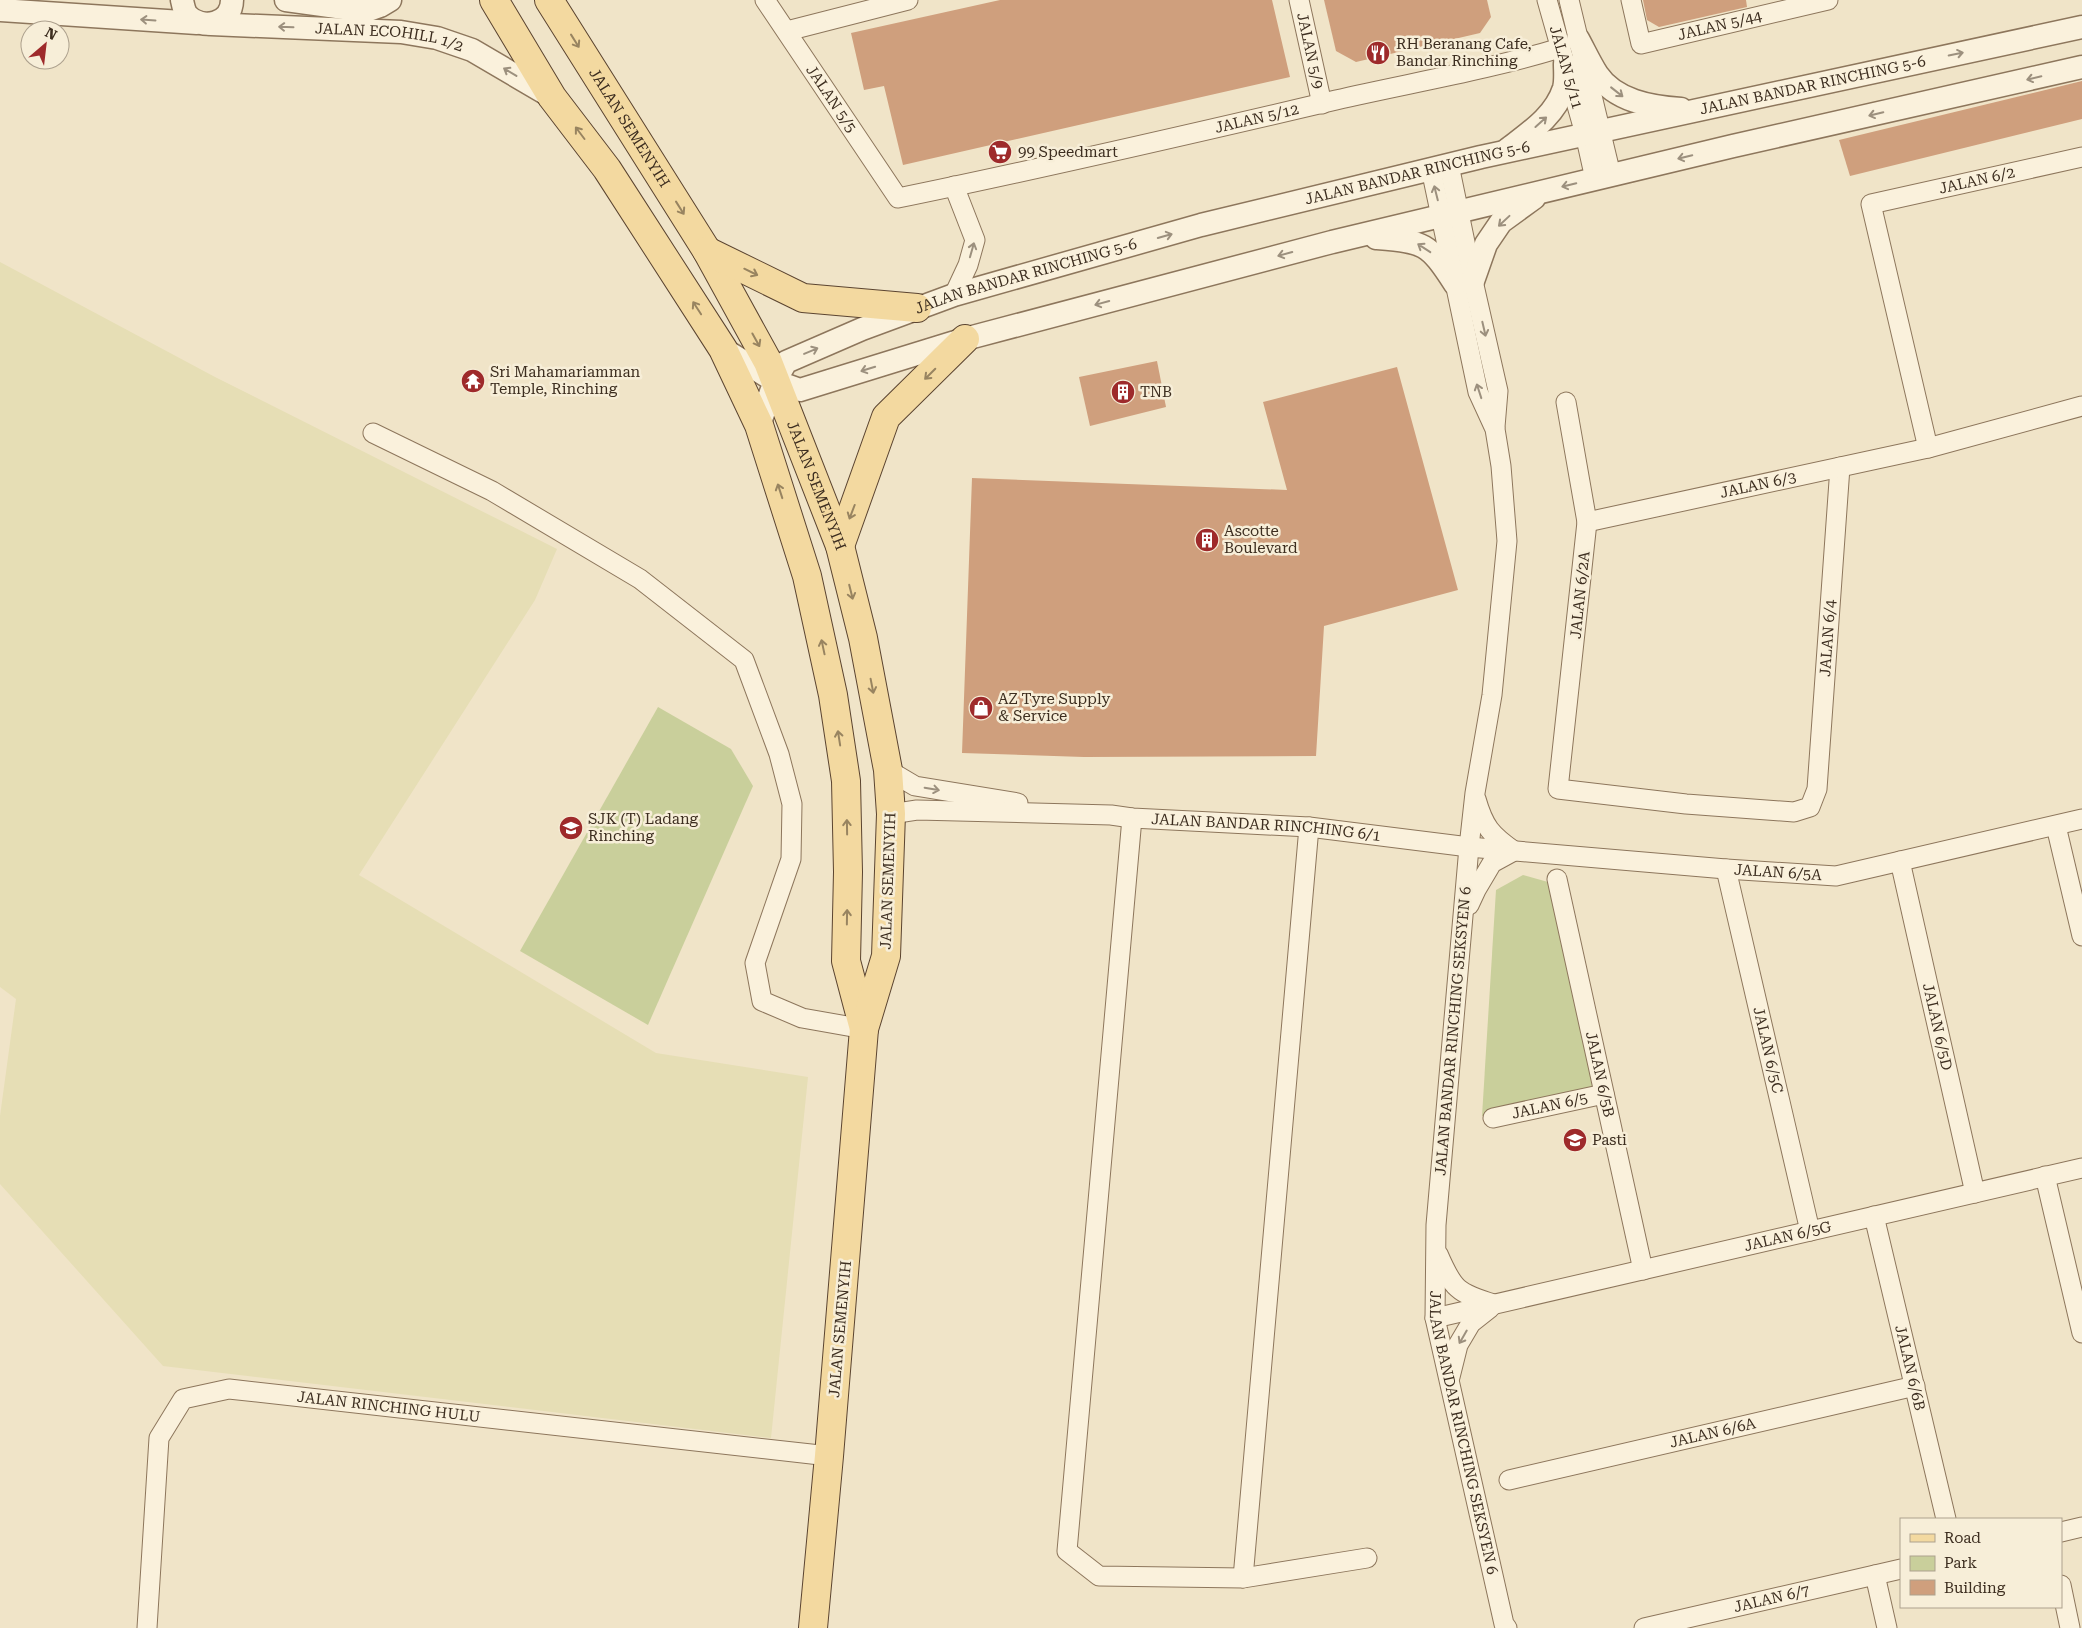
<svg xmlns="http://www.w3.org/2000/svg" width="2082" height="1628" font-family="'Roboto Serif',serif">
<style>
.farmland{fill:#e6deb5}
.green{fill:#c9cf9b}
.building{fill:#cf9f7d}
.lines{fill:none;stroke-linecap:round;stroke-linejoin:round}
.minor-casing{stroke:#8d765c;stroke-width:21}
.tertiary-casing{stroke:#8d765c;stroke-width:25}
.primary-casing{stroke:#5b4430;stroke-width:30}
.minor{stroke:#faf1dc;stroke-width:19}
.tertiary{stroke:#faf1dc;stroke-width:22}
.primary{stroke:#f3d9a0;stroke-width:28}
.oneway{stroke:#9c907e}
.oneway2{stroke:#988460}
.labels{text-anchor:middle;stroke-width:5;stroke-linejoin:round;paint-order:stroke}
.street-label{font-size:15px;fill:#3d2e20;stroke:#f7eed8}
.poi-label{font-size:15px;fill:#3d2e20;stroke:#f7eed8;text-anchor:start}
</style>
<rect width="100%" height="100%" fill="#f0e4c8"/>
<path class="farmland" d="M0,262L215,377L557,549L535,600L359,875L656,1053L808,1077L771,1438L163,1366L0,1184V1116L16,999L0,987Z"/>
<g class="green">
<path d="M658,707L731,749L753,786L648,1025L520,951Z"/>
<path d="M1523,875L1548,882L1596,1091L1482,1116L1496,890Z"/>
</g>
<g class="building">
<path d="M1000,0H1272L1290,77L903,165L884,86L864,90L851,33Z"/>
<path d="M1324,0H1487L1491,17L1480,33L1356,62L1336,51Z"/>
<path d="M1643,0H1746L1747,7L1659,27L1647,20Z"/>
<path d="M2082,81V119L1850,176L1839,140Z"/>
<path d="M1157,361L1166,407L1090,426L1079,377Z"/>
<path d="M1397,367L1458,590L1324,626L1316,756L1084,757L962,753L972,478L1287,490L1263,402Z"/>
</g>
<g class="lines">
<g class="minor-casing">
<g id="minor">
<path id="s1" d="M765,0L898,198C1045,168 1191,134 1336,100C1410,83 1488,70 1560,48"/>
<path id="s2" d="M1299,0L1322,104"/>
<path id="s3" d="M1547,0L1585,134L1595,179"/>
<path d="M1569,0L1611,175"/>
<path id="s4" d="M1631,0L1641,44L1828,0"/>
<path d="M787,31L908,0"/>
<path d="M1449,165L1473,281L1498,391L1495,427"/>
<path id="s5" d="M1431,169L1478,392L1495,429L1501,466L1507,541L1492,695L1475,793L1469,847L1436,1225L1435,1318L1504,1624L1507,1628"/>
<path d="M954,186L975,240L968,265L954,295"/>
<path id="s6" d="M1566,402L1587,522L1558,789L1686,804L1794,812L1810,807L1817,789L1840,467"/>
<path d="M373,433L492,491L640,579L744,660L779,754L792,804L791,859L755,963L762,1001L802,1018L864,1029"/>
<path id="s7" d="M1928,448L1871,204L2082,157"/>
<path id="s8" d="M1587,522L1928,448L2082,406"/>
<path d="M888,770L915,786L1018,803"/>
<path d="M1476,799C1484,827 1491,835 1514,851"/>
<path id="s9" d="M891,814L917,810L1111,815L1132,818L1309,827L1469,847L1726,869L1836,876L2082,819"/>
<path d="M1132,818L1067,1551L1099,1576L1243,1578L1367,1558"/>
<path d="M2056,826L2082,936"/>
<path id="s10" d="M1900,861L1975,1193"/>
<path id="s11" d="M1726,869L1810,1231"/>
<path id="s12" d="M1557,879L1643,1270"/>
<path d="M1469,905L1476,890L1492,863L1514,851"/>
<path id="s13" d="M1493,1118L1604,1094"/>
<path d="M2045,1176L2082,1333"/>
<path id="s14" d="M1874,1216L1946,1519"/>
<path d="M1438,1254C1453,1289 1457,1293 1494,1304"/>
<path id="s15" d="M1435,1318L2082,1168"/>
<path d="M1450,1377L1458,1345L1471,1323L1490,1308"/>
<path id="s16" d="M1509,1480L1915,1386"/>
<path d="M2061,1532L2082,1527"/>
<path d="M1875,1575L1887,1628"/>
<path d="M1243,1578L1309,827"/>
<path d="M2061,1585L2070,1628"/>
<path id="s17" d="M147,1628L159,1438L183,1399L229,1389L829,1456"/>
<path id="s18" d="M1644,1628L1901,1569"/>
</g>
</g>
<g class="tertiary-casing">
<g id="tertiary">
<path d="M182,0C183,5 184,11 187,15C202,31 232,24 232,0"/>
<path d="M286,0L366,11L380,6L390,0"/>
<path d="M0,10L197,23"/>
<path id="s19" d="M211,24L401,32L437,38L472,50L552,97"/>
<path d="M1578,39C1584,50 1590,63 1597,74C1615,101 1651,107 1681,109"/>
<path d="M1508,149C1530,132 1555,116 1564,88C1566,81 1565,71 1565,64"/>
<path d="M1376,238C1424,242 1428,242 1455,284"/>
<path d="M1473,281L1486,244L1501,222L1534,198"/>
<path d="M723,349L775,381L800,390L965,339L1332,242L1733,146L2082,67"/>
<path id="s20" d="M759,425L775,381L786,362L862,329L954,295L1201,225L1481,157L2082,27"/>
</g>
</g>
<g class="primary-casing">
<g id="primary">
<path d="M494,0L552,97L607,169L723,349L759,425L807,576L833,695L846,781L848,872L846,961L864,1029"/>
<path id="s21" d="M549,0L707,251L768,362L840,546L863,638L888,770L891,814L886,956L864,1029L829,1456L813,1628"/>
<path d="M707,251L803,298L917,308"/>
<path d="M840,546L886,417L965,339"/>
</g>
</g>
<use href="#minor" class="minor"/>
<use href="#tertiary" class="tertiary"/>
<use href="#primary" class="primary"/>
</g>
<defs><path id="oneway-shaft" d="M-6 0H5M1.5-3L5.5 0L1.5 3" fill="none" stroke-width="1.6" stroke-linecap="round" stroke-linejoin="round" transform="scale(1.25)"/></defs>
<g class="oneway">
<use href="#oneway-shaft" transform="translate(148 20) rotate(-176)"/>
<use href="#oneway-shaft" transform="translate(286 27) rotate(-178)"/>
<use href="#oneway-shaft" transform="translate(1956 54) rotate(-12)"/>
<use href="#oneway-shaft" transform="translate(510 72) rotate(-149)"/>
<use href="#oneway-shaft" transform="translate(2034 78) rotate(167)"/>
<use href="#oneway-shaft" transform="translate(1617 92) rotate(38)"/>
<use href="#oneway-shaft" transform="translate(1876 114) rotate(167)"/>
<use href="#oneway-shaft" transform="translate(1541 122) rotate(-42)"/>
<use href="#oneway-shaft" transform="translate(1685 157) rotate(166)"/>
<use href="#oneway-shaft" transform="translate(1569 185) rotate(166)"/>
<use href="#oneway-shaft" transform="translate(1436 193) rotate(-104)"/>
<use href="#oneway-shaft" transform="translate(1504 221) rotate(137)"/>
<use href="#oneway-shaft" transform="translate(1165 236) rotate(-16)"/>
<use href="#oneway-shaft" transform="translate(1424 248) rotate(-147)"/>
<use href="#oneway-shaft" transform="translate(972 250) rotate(-74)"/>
<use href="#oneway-shaft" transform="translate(1285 254) rotate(165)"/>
<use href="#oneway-shaft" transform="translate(1102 303) rotate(165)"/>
<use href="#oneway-shaft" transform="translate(1484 329) rotate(77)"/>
<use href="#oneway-shaft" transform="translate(811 351) rotate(-23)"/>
<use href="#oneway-shaft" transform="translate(868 369) rotate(163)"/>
<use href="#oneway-shaft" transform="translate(1479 391) rotate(-108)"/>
<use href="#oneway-shaft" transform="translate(932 789) rotate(10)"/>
<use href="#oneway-shaft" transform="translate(1463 1337) rotate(120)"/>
</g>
<g class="oneway2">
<use href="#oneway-shaft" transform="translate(575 41) rotate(58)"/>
<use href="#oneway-shaft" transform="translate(580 133) rotate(-127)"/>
<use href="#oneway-shaft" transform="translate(680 208) rotate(58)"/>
<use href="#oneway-shaft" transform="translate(751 272) rotate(26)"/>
<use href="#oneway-shaft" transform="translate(697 308) rotate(-123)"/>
<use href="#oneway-shaft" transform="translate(756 340) rotate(61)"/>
<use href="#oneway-shaft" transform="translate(930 374) rotate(135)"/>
<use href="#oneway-shaft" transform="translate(780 491) rotate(-108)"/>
<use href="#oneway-shaft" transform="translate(852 512) rotate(111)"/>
<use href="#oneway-shaft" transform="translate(851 592) rotate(76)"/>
<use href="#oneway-shaft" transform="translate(823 647) rotate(-102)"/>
<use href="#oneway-shaft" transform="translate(872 686) rotate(79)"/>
<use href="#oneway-shaft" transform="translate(839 738) rotate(-99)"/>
<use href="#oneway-shaft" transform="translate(847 827) rotate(-91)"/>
<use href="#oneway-shaft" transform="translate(847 917) rotate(-89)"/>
</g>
<defs>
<g id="restaurant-disc" transform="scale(1.25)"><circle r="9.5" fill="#9e2a2b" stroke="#f7eed8"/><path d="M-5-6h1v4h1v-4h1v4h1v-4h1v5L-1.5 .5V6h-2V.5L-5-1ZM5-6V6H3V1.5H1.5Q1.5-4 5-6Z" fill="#fff"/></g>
<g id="supermarket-disc" transform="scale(1.25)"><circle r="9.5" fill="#9e2a2b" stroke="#f7eed8"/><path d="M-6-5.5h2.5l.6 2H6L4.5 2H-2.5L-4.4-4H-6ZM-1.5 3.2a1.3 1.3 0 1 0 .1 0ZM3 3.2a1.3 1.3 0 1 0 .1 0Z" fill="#fff"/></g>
<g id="temple-disc" transform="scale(1.25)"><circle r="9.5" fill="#9e2a2b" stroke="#f7eed8"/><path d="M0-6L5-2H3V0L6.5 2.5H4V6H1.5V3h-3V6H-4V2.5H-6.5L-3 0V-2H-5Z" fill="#fff"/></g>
<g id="building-disc" transform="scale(1.25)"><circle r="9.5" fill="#9e2a2b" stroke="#f7eed8"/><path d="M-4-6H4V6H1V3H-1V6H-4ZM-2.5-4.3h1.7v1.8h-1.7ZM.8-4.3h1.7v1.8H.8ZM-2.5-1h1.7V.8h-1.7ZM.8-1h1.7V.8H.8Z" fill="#fff"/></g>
<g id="shop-disc" transform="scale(1.25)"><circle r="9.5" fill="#9e2a2b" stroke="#f7eed8"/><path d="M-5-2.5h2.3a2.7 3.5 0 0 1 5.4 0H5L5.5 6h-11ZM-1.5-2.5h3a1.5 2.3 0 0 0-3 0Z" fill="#fff"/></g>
<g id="school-disc" transform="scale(1.25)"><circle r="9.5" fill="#9e2a2b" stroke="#f7eed8"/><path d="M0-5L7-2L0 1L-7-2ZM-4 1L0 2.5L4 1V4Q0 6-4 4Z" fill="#fff"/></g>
</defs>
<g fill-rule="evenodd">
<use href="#restaurant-disc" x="1378" y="53"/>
<use href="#supermarket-disc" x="1000" y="152"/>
<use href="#temple-disc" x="473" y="381"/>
<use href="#building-disc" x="1123" y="392"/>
<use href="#building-disc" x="1207" y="540"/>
<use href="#shop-disc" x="981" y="708"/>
<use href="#school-disc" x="571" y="828"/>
<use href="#school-disc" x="1575" y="1140"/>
</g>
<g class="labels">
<g class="street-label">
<text dy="5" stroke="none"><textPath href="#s4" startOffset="126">JALAN 5/44</textPath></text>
<text dy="5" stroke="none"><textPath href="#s19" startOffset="179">JALAN ECOHILL 1/2</textPath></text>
<text dy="5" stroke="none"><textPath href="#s2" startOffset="52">JALAN 5/9</textPath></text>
<text dy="5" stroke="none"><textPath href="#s3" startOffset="70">JALAN 5/11</textPath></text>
<text dy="5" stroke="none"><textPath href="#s20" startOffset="1134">JALAN BANDAR RINCHING 5-6</textPath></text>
<text dy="5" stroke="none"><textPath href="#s1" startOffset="119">JALAN 5/5</textPath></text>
<text dy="5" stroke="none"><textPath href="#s1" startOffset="606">JALAN 5/12</textPath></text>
<text dy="5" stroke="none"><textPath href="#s21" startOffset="151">JALAN SEMENYIH</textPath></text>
<text dy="5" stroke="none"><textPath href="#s20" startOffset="729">JALAN BANDAR RINCHING 5-6</textPath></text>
<text dy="5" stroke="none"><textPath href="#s7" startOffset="359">JALAN 6/2</textPath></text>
<text dy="5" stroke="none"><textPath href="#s20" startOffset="324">JALAN BANDAR RINCHING 5-6</textPath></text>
<text dy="5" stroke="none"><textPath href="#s8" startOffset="175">JALAN 6/3</textPath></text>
<text dy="5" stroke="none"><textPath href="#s21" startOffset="556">JALAN SEMENYIH</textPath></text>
<text transform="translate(1580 595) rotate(-84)" y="5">JALAN 6/2A</text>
<text dy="5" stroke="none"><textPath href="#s6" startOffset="815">JALAN 6/4</textPath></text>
<text dy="5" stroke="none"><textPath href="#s9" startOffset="376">JALAN BANDAR RINCHING 6/1</textPath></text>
<text dy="5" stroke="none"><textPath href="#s9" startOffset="890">JALAN 6/5A</textPath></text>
<text transform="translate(888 881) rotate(-88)" y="5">JALAN SEMENYIH</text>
<text dy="5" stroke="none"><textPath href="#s10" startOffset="170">JALAN 6/5D</textPath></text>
<text transform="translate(1453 1031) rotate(-85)" y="5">JALAN BANDAR RINCHING SEKSYEN 6</text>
<text dy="5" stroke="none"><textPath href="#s11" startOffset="186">JALAN 6/5C</textPath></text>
<text dy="5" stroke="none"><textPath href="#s12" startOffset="200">JALAN 6/5B</textPath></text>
<text dy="5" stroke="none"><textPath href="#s13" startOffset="58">JALAN 6/5</textPath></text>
<text dy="5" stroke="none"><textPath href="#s15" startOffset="362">JALAN 6/5G</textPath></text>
<text transform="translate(840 1329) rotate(-85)" y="5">JALAN SEMENYIH</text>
<text dy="5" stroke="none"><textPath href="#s14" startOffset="156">JALAN 6/6B</textPath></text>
<text dy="5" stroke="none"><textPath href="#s17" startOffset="444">JALAN RINCHING HULU</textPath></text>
<text dy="5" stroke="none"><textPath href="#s5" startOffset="1280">JALAN BANDAR RINCHING SEKSYEN 6</textPath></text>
<text dy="5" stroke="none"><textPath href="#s16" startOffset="209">JALAN 6/6A</textPath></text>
<text dy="5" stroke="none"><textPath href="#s18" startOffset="131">JALAN 6/7</textPath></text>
</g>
<g class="poi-label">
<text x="1396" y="49">RH Beranang Cafe,<tspan x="1396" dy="17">Bandar Rinching</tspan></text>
<text x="1018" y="157">99 Speedmart</text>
<text x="490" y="377">Sri Mahamariamman<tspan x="490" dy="17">Temple, Rinching</tspan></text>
<text x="1140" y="397">TNB</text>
<text x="1224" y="536">Ascotte<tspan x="1224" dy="17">Boulevard</tspan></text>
<text x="998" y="704">AZ Tyre Supply<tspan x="998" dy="17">&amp; Service</tspan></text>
<text x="588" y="824">SJK (T) Ladang<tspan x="588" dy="17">Rinching</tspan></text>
<text x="1592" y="1145">Pasti</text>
</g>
</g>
<rect x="1900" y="1518" width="162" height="90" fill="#f7eed8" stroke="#ada18e"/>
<rect x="1910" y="1534" width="25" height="8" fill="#f3d9a0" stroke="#ada18e"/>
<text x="1944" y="1543" font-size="15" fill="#3d2e20">Road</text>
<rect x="1910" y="1556" width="25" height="15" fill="#c9cf9b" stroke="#ada18e"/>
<text x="1944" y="1568" font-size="15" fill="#3d2e20">Park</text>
<rect x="1910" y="1580" width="25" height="15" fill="#cf9f7d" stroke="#ada18e"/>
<text x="1944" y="1593" font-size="15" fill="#3d2e20">Building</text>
<g transform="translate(45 45) rotate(28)"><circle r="24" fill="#f7eed8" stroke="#ada18e"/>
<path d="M0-4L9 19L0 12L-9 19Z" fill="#9e2a2b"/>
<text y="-8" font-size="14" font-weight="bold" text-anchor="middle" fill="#3d2e20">N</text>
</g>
</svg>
